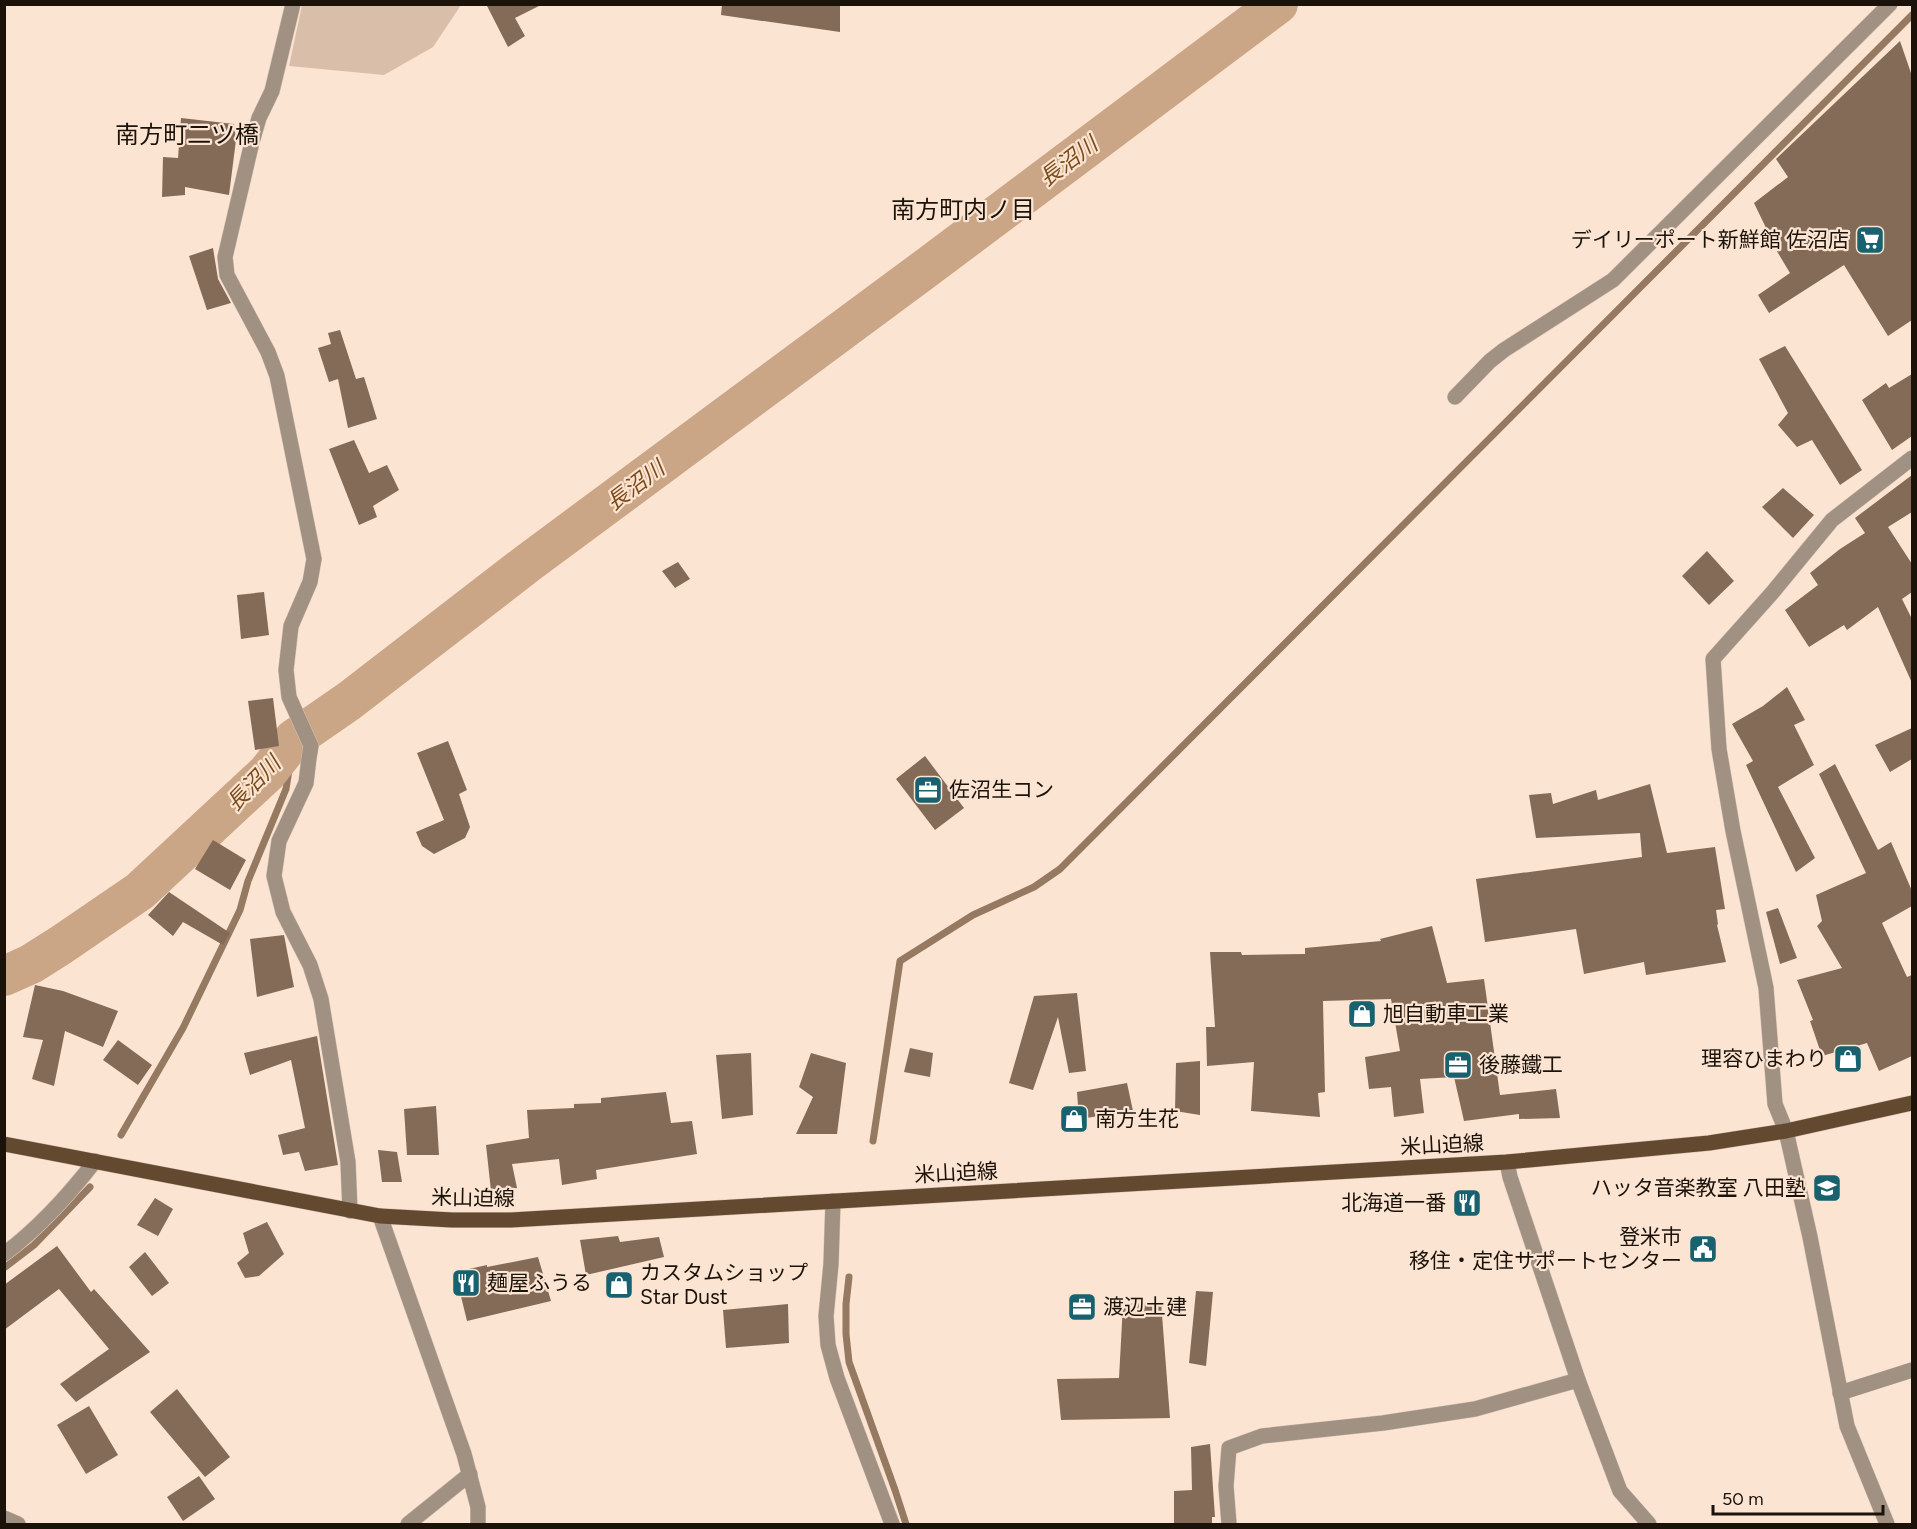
<svg xmlns="http://www.w3.org/2000/svg" width="1917" height="1529" font-family="Figtree,'Noto Sans JP',sans-serif">
<style>
.green{fill:#d9bfaa}
.lines{fill:none;stroke-linecap:round;stroke-linejoin:round}
.stream{stroke:#967961;stroke-width:7}
.river{stroke:#caa586;stroke-width:40}
.building{fill:#846b57}
.minor-casing{stroke:#d7c2b2;stroke-width:16}
.major-casing{stroke:#d7c2b2;stroke-width:16}
.minor{stroke:#a19183;stroke-width:15}
.major{stroke:#644931;stroke-width:15}
.labels{text-anchor:middle;stroke-width:4.5;stroke-linejoin:round;paint-order:stroke}
.poi-label{font-size:21px;fill:#1b120a;stroke:#fbe4d2;text-anchor:start}
.street-label{font-size:21px;fill:#1b120a;stroke:#fbe4d2}
.water-label{font-size:22px;font-style:italic;fill:#7b4a19;stroke:#fbe4d2}
.quarter-label{font-size:24px;fill:#1b120a;stroke:#fbe4d2}
</style>
<rect width="100%" height="100%" fill="#fbe4d2"/>
<path class="green" d="M302,5V4L461,5L433,47L384,75L289,66Z"/>
<g class="lines">
<g class="stream">
<path d="M121,1135L183,1028L240,910L248,881L286,789L294,739"/>
<path d="M873,1141L900,961L973,915L1034,887L1060,869L1912,15"/>
<path d="M4,1268L34,1245L90,1187"/>
<path d="M849,1277L846,1304V1334L849,1362L895,1490L906,1524"/>
</g>
<path class="river" d="M4,976L31,964L61,945L140,891L267,773L294,739L349,701L528,563L925,269L1278,4"/>
</g>
<g class="building">
<path d="M486,4H543L515,18L525,36L508,47Z"/>
<path d="M722,4H840V32L721,15Z"/>
<path d="M1900,41L1912,76V320L1888,336L1844,265L1769,313L1758,295L1790,273L1766,233L1768,232L1754,203L1788,177L1776,159Z"/>
<path d="M181,118L234,124L236,140L229,195L185,187V195L162,197L163,157L178,158Z"/>
<path d="M213,248L218,279L231,303L207,310L189,256Z"/>
<path d="M340,330L356,379L364,377L377,419L348,428L338,379L329,382L318,348L331,344L328,333Z"/>
<path d="M1785,346L1862,470L1840,485L1812,440L1797,447L1778,425L1788,413L1759,359Z"/>
<path d="M1912,374V436L1892,450L1862,400L1886,383L1889,388Z"/>
<path d="M354,440L369,473L387,465L399,490L373,506L377,517L359,525L329,449Z"/>
<path d="M1912,475V512L1888,527L1912,564V592L1902,599L1912,619V683L1878,607L1847,630L1844,625L1809,647L1785,610L1818,585L1810,573L1840,549L1865,533L1855,518Z"/>
<path d="M1783,488L1814,515L1793,538L1762,507Z"/>
<path d="M1707,551L1734,581L1709,605L1682,576Z"/>
<path d="M678,562L690,579L675,588L662,571Z"/>
<path d="M264,592L269,635L241,639L237,595Z"/>
<path d="M1787,687L1805,720L1794,725L1814,765L1778,787L1815,858L1796,872L1746,765L1753,761L1732,724L1763,706Z"/>
<path d="M273,698L279,746L255,750L248,701Z"/>
<path d="M1912,728V759L1890,772L1875,745Z"/>
<path d="M448,741L467,790L459,794L470,827L465,838L434,854L422,846L416,832L444,820L417,753Z"/>
<path d="M925,756L964,808L935,830L896,779Z"/>
<path d="M1835,764L1878,850L1891,842L1912,891V906L1882,923L1907,977L1912,975V1056L1879,1071L1867,1043L1822,1056L1810,1021L1813,1020L1797,980L1842,968L1817,926L1822,921L1816,895L1866,873L1819,774Z"/>
<path d="M1650,784L1667,853L1715,847L1725,909L1716,910L1718,924L1717,925L1726,962L1646,975L1644,962L1584,974L1576,929L1485,942L1476,879L1642,857L1640,833L1536,838L1529,795L1551,793L1553,804L1596,790L1598,800Z"/>
<path d="M213,840L246,860L230,890L195,869Z"/>
<path d="M169,892L230,933L223,945L183,922L173,936L148,915Z"/>
<path d="M1778,908L1797,958L1780,964L1766,912Z"/>
<path d="M1432,926L1447,983L1484,979L1500,1095L1556,1089L1560,1118L1519,1119V1114L1464,1121L1454,1077L1420,1079L1424,1113L1394,1117L1391,1087L1369,1089L1365,1057L1400,1051L1391,999L1323,1001L1325,1092L1318,1093L1320,1117L1251,1111L1254,1062L1207,1066L1206,1027H1215L1210,952H1241L1242,955L1305,954V948L1381,941L1380,939Z"/>
<path d="M284,935L294,987L257,997L250,939Z"/>
<path d="M35,985L63,991L118,1011L103,1047L65,1031L54,1086L32,1079L43,1040L23,1037Z"/>
<path d="M1077,993L1086,1071L1069,1073L1058,1017L1033,1090L1009,1083L1034,996Z"/>
<path d="M317,1036L338,1165L305,1171L299,1152L283,1155L278,1135L305,1128L291,1060L250,1075L244,1053Z"/>
<path d="M118,1040L152,1065L138,1085L103,1060Z"/>
<path d="M910,1048L933,1053L930,1077L904,1072Z"/>
<path d="M751,1053L753,1115L722,1119L716,1055Z"/>
<path d="M811,1053L846,1063L837,1134H796L813,1097L799,1087Z"/>
<path d="M1200,1061V1115L1175,1111L1176,1063Z"/>
<path d="M1127,1083L1133,1111L1079,1119L1077,1092Z"/>
<path d="M666,1092L671,1123L692,1121L697,1154L596,1170L597,1179L562,1185L559,1159L512,1164L517,1188L491,1191L486,1145L529,1138L527,1110L574,1108V1104L601,1103V1098Z"/>
<path d="M436,1106L439,1155H407L404,1109Z"/>
<path d="M378,1150L397,1152L402,1182H382Z"/>
<path d="M155,1198L173,1209L158,1236L137,1225Z"/>
<path d="M267,1222L284,1254L259,1276L245,1278L237,1263L249,1253L243,1233Z"/>
<path d="M618,1236L620,1242L659,1237L664,1257L586,1275L580,1240Z"/>
<path d="M57,1246L91,1292L94,1289L150,1352L76,1402L60,1384L109,1349L59,1289L4,1330V1285Z"/>
<path d="M145,1252L169,1283L152,1296L129,1267Z"/>
<path d="M538,1257L551,1301L467,1321L455,1272L487,1265V1267Z"/>
<path d="M1196,1291L1213,1292L1206,1366L1189,1363Z"/>
<path d="M1161,1302L1170,1418L1061,1420L1057,1379L1119,1378L1123,1304Z"/>
<path d="M788,1304L789,1343L726,1348L723,1310Z"/>
<path d="M177,1389L230,1457L205,1477L150,1412Z"/>
<path d="M89,1406L118,1455L86,1474L57,1425Z"/>
<path d="M1210,1444L1215,1517H1212V1524H1174V1491L1192,1490L1191,1447Z"/>
<path d="M199,1476L215,1499L183,1521L167,1497Z"/>
</g>
<g class="lines">
<g class="minor-casing">
<g id="minor">
<path d="M293,4L272,91L259,118L252,142L225,257L227,275L268,352L277,376L314,559L310,582L291,626L286,670L289,697L311,746L309,758L306,783L279,841L274,876L283,912L310,965L321,999L348,1162L350,1211"/>
<path d="M1455,397L1490,361L1504,350L1613,280L1890,4"/>
<path d="M1507,1162L1510,1177L1578,1380L1620,1491L1649,1524"/>
<path d="M833,1201L831,1264L826,1316L828,1345L837,1378L892,1524"/>
<path d="M380,1216L464,1454L478,1507V1524"/>
<path d="M4,1254C39,1228 68,1196 95,1161"/>
<path d="M1840,1393L1912,1370"/>
<path d="M4,1518L18,1524"/>
<path d="M408,1524L470,1474"/>
<path d="M1229,1524L1226,1486L1229,1448L1262,1436L1383,1423L1475,1409L1578,1380"/>
<path d="M1887,1524L1847,1426L1810,1237L1786,1131L1775,1104L1766,988L1733,831L1719,749L1713,659L1772,593L1832,520L1912,458"/>
</g>
</g>
<g class="major-casing">
<path id="major" d="M4,1144L380,1216L452,1220H511L1507,1162L1709,1143L1786,1131L1912,1103"/>
</g>
<use href="#minor" class="minor"/>
<use href="#major" class="major"/>
</g>
<defs>
<g id="supermarket-square" transform="scale(1.5)"><rect x="-9" y="-9" width="18" height="18" rx="4" fill="#18626f" stroke="#fbe4d2"/><path d="M-6-5.5h2.5l.6 2H6L4.5 2H-2.5L-4.4-4H-6ZM-1.5 3.2a1.3 1.3 0 1 0 .1 0ZM3 3.2a1.3 1.3 0 1 0 .1 0Z" fill="#fff"/></g>
<g id="office-square" transform="scale(1.5)"><rect x="-9" y="-9" width="18" height="18" rx="4" fill="#18626f" stroke="#fbe4d2"/><path d="M-6-3h4V-5.5h4V-3h4V5H-6ZM-1-4.5V-3h2v-1.5ZM-6 0V1H6V0Z" fill="#fff"/></g>
<g id="shop-square" transform="scale(1.5)"><rect x="-9" y="-9" width="18" height="18" rx="4" fill="#18626f" stroke="#fbe4d2"/><path d="M-5-2.5h2.3a2.7 3.5 0 0 1 5.4 0H5L5.5 6h-11ZM-1.5-2.5h3a1.5 2.3 0 0 0-3 0Z" fill="#fff"/></g>
<g id="school-square" transform="scale(1.5)"><rect x="-9" y="-9" width="18" height="18" rx="4" fill="#18626f" stroke="#fbe4d2"/><path d="M0-5L7-2L0 1L-7-2ZM-4 1L0 2.5L4 1V4Q0 6-4 4Z" fill="#fff"/></g>
<g id="restaurant-square" transform="scale(1.5)"><rect x="-9" y="-9" width="18" height="18" rx="4" fill="#18626f" stroke="#fbe4d2"/><path d="M-5-6h1v4h1v-4h1v4h1v-4h1v5L-1.5 .5V6h-2V.5L-5-1ZM5-6V6H3V1.5H1.5Q1.5-4 5-6Z" fill="#fff"/></g>
<g id="civic-square" transform="scale(1.5)"><rect x="-9" y="-9" width="18" height="18" rx="4" fill="#18626f" stroke="#fbe4d2"/><path d="M-.6-6.5H3V-4.5H.6V-3L4-1V1h2V6H-6V1h2V-1L-.6-3ZM-1.2 2.5V6h2.4V2.5Z" fill="#fff"/></g>
</defs>
<g fill-rule="evenodd">
<use href="#supermarket-square" x="1870" y="240"/>
<use href="#office-square" x="928" y="790"/>
<use href="#shop-square" x="1362" y="1014"/>
<use href="#shop-square" x="1848" y="1059"/>
<use href="#office-square" x="1458" y="1065"/>
<use href="#shop-square" x="1074" y="1119"/>
<use href="#school-square" x="1827" y="1188"/>
<use href="#restaurant-square" x="1467" y="1203"/>
<use href="#civic-square" x="1703" y="1249"/>
<use href="#restaurant-square" x="466" y="1283"/>
<use href="#shop-square" x="619" y="1285"/>
<use href="#office-square" x="1082" y="1307"/>
</g>
<g class="labels">
<g class="poi-label">
<text x="1849" y="247" text-anchor="end">デイリーポート新鮮館 佐沼店</text>
<text x="949" y="797">佐沼生コン</text>
<text x="1383" y="1021">旭自動車工業</text>
<text x="1827" y="1066" text-anchor="end">理容ひまわり</text>
<text x="1479" y="1072">後藤鐵工</text>
<text x="1095" y="1126">南方生花</text>
<text x="1806" y="1195" text-anchor="end">ハッタ音楽教室 八田塾</text>
<text x="1446" y="1210" text-anchor="end">北海道一番</text>
<text x="1682" y="1244" text-anchor="end">登米市<tspan x="1682" dy="24">移住・定住サポートセンター</tspan></text>
<text x="640" y="1280">カスタムショップ<tspan x="640" dy="24">Star Dust</tspan></text>
<text x="487" y="1290">麺屋ふうる</text>
<text x="1103" y="1314">渡辺土建</text>
</g>
<g class="street-label">
<text transform="translate(1442 1145) rotate(-3)" y="7">米山迫線</text>
<text transform="translate(956 1173) rotate(-3)" y="7">米山迫線</text>
<text transform="translate(473 1198) rotate(1)" y="7">米山迫線</text>
</g>
<g class="water-label">
<text transform="translate(1068 161) rotate(-37)" y="8">長沼川</text>
<text transform="translate(635 485) rotate(-37)" y="8">長沼川</text>
<text transform="translate(253 783) rotate(-46)" y="8">長沼川</text>
</g>
<g class="quarter-label">
<text x="187" y="143">南方町二ツ橋</text>
<text x="963" y="218">南方町内ノ目</text>
</g>
</g>
<rect width="1917" height="1529" fill="none" stroke="#1b120a" stroke-width="12"/>
<path d="M1713 1505v9h170v-9" fill="none" stroke="#1b120a" stroke-width="3"/>
<text x="1722" y="1505" font-size="18" fill="#1b120a" stroke="#fbe4d2" stroke-width="4.5" paint-order="stroke">50 m</text>
</svg>
